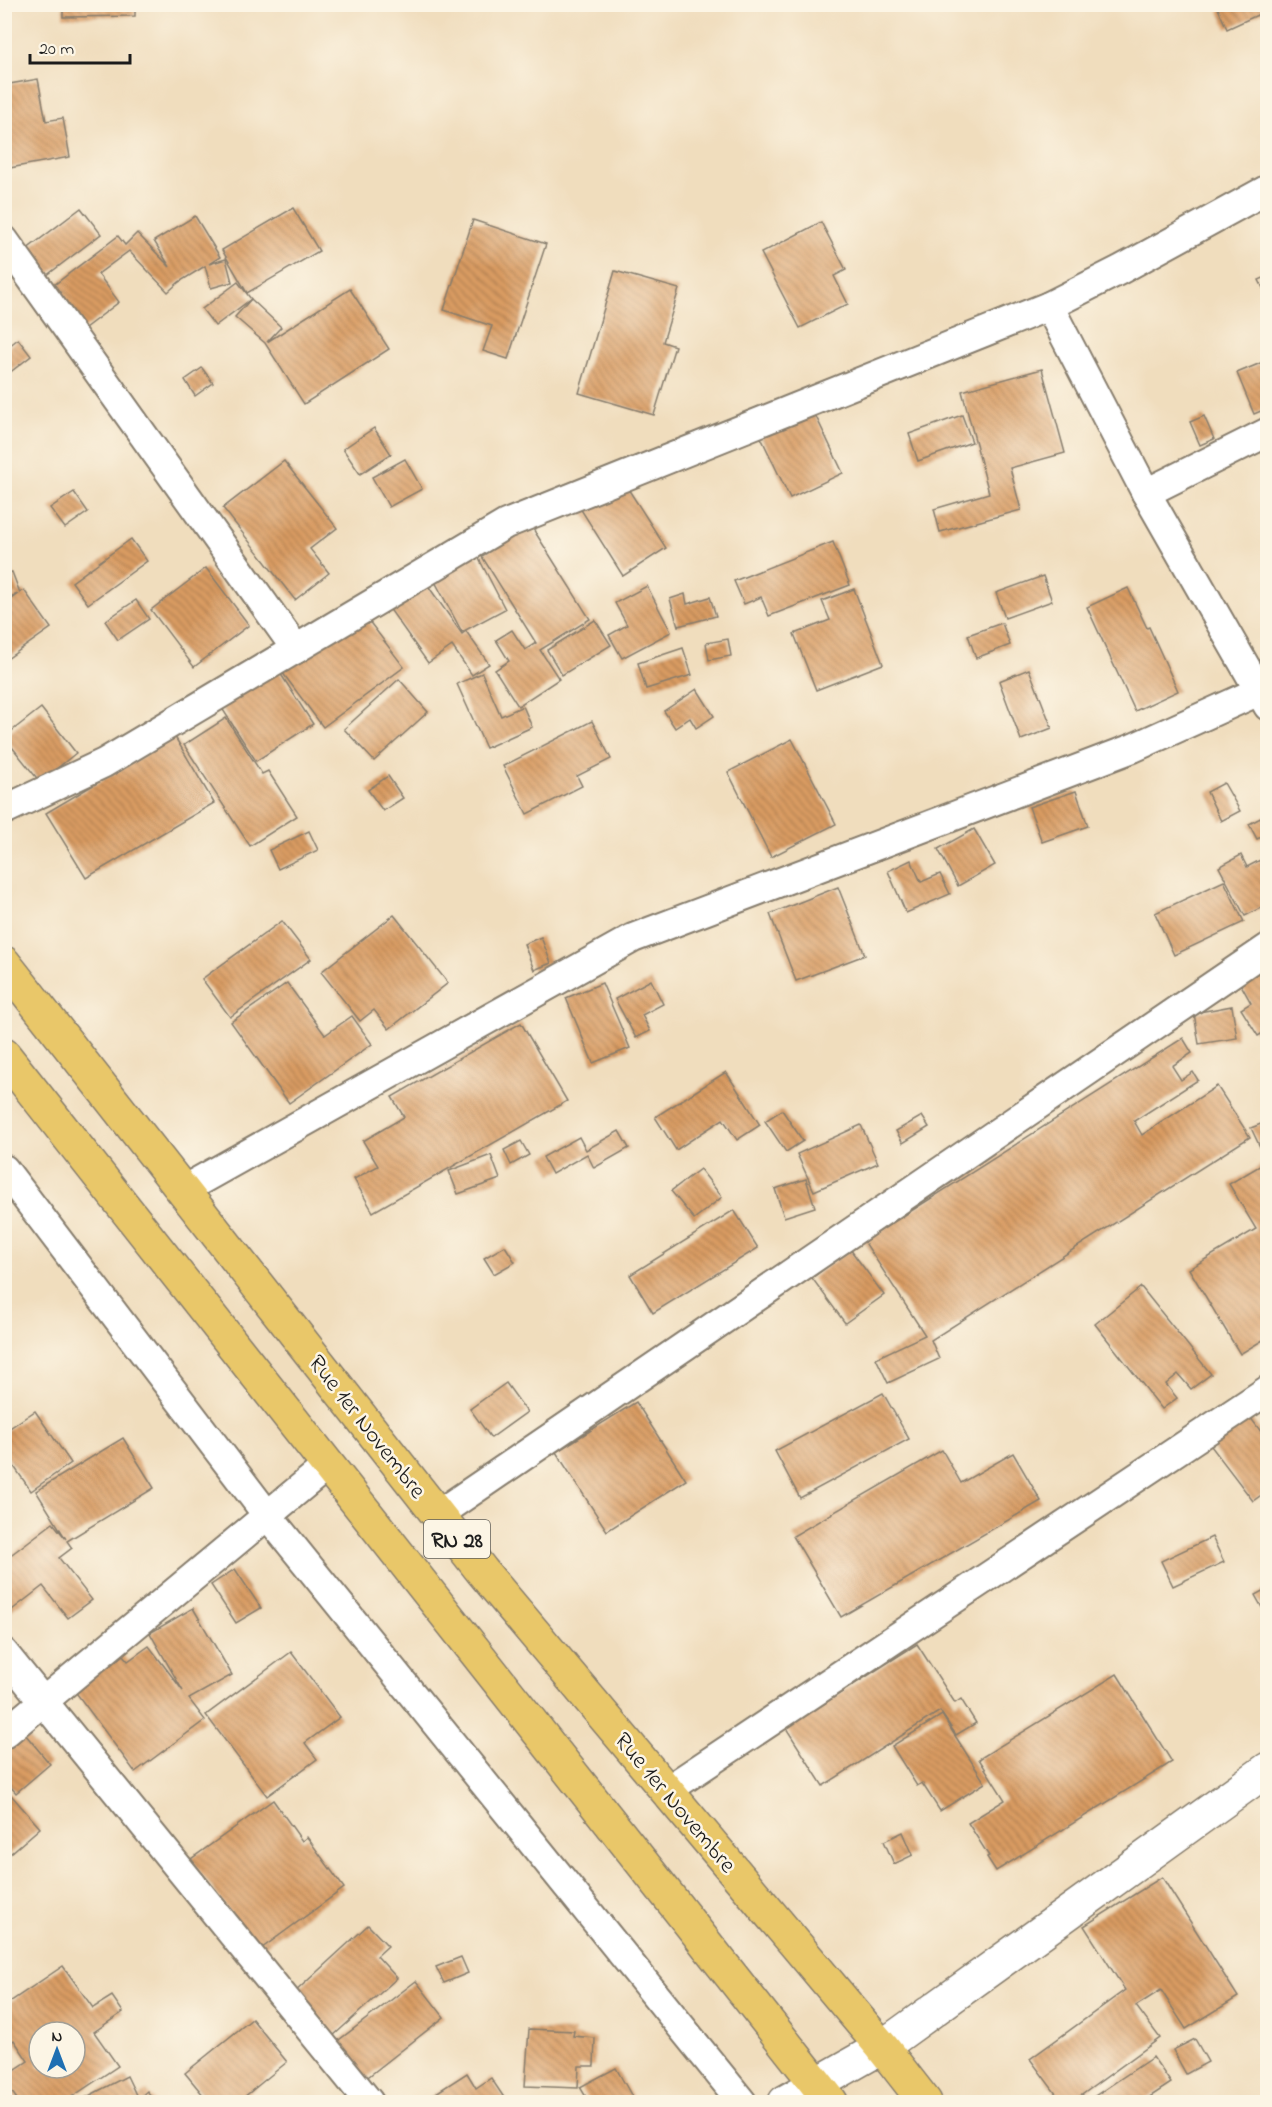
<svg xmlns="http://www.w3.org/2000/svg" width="1272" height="2107" font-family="'Indie Flower',sans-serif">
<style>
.building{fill:url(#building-back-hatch);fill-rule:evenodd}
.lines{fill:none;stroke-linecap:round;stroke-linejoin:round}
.minor-casing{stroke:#867c6c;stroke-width:32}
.tertiary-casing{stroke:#867c6c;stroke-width:36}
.primary-casing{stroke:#867c6c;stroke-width:36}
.minor{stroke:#fff;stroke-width:28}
.tertiary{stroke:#fff;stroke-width:33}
.primary{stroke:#e9c769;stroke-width:33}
.labels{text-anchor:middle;stroke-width:5;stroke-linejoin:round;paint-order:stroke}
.shield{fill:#fcf5e5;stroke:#5f5d58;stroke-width:1.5}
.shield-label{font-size:22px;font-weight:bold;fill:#1c1c1c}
.street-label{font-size:24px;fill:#1c1c1c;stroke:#fcf5e5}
</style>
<defs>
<pattern id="building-back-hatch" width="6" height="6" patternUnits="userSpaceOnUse" patternTransform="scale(1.5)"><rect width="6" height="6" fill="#d99b62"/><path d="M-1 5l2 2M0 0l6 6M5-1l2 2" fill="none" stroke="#af7e50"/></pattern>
</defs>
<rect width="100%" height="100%" fill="#fcf5e5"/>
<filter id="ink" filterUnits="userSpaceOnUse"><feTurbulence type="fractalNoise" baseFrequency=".0167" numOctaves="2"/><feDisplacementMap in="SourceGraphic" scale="12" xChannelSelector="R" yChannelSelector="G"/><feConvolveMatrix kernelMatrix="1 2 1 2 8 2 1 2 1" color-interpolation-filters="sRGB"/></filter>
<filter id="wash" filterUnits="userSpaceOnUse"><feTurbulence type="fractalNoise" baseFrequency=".008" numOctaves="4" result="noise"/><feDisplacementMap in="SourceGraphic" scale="24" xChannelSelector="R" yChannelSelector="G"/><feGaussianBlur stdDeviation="1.35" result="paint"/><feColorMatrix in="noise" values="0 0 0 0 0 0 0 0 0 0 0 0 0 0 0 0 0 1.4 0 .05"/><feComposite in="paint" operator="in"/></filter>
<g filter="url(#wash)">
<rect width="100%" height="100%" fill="#f0ddbd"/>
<g id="blocks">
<g class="building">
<path d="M63,4H135V16L63,17Z"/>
<path d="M1216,4H1264L1266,11L1227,29Z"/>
<path d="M38,79L46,121L63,118L70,157L4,169V85Z"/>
<path d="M81,208L101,234L42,279L22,253Z"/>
<path d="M293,208L319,251L247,293L222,250Z"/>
<path d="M195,216L220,257L209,264L226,259L232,282L211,288L205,266L179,282L168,292L129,251L98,274L119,302L81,331L49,289L118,236L125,245L137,233L170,267L154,241Z"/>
<path d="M473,220L546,244L508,359L483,351L492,326L444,310Z"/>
<path d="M821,222L846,270L834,276L848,304L800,328L761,253Z"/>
<path d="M615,271L679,289L663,342L675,346L654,415L579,393Z"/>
<path d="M1268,276V298L1259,280Z"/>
<path d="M238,282L251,299L215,326L202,309Z"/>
<path d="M350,289L389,349L304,404L265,343L235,317L251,299L281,327L267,342Z"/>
<path d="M18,339L31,356L4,377V350Z"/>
<path d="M1268,360V408L1254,414L1237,373Z"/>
<path d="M202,368L213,383L195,396L185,380Z"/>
<path d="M1042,369L1065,453L1010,468L1021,510L940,532L934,509L989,493L962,391Z"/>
<path d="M810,404L843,473L790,498L757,429Z"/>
<path d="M962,415L972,442L918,461L909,434Z"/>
<path d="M1204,416L1214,439L1200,445L1190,422Z"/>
<path d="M374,428L391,454L360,474L343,449Z"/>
<path d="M405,459L422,489L389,507L372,477Z"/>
<path d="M284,461L337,528L310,549L329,573L295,600L223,508Z"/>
<path d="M623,481L666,548L623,576L580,508Z"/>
<path d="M74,492L88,512L65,528L50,508Z"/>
<path d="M530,524L590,619L540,650L559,679L518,706L495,670L509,661L496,640L512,630L525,650L536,643L481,555Z"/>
<path d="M131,539L147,561L88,604L72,582Z"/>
<path d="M833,542L850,585L769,616L761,597L744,604L734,581Z"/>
<path d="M475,551L505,609L462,632L431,574Z"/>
<path d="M206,568L249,625L194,667L151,610Z"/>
<path d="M12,572L20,593L24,590L51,628L4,661V604L18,594L4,599V574Z"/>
<path d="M1043,576L1052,601L1005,618L996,593Z"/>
<path d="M426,583L462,634L466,631L489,664L472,675L452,646L428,663L389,608Z"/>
<path d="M647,586L671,632L622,658L609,635L627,625L615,603Z"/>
<path d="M1128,588L1147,628L1149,627L1178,691L1135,711L1087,607Z"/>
<path d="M854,589L883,664L816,690L794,634L830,620L822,601Z"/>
<path d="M685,594L687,604L710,597L716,616L678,626L670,599Z"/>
<path d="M136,600L149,619L118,640L105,621Z"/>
<path d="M359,608L404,667L323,727L279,668Z"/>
<path d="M595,620L611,645L562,675L547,650Z"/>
<path d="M1002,623L1010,645L976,658L968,635Z"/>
<path d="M728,639L731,656L709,660L706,643Z"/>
<path d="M683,648L692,675L646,689L638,663Z"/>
<path d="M273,662L313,724L256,761L216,699Z"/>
<path d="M1029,669L1052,728L1021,740L999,681Z"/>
<path d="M482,673L501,716L523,706L532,727L486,748L457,684Z"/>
<path d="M399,679L428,712L374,761L344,729Z"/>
<path d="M697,689L714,716L696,728L690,718L675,728L664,711Z"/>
<path d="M41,708L76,753L40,782L4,737Z"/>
<path d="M226,718L262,774L268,771L297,816L250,846L184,745Z"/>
<path d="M592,721L611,759L577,776L582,786L527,814L503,766Z"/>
<path d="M175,737L214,803L86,878L46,813Z"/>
<path d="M792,739L836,824L771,857L728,772Z"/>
<path d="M388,776L403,798L383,811L368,790Z"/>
<path d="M1224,783L1240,811L1221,821L1207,792Z"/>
<path d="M1076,791L1088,826L1042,842L1029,807Z"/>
<path d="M1268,814V834L1257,839L1249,824Z"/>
<path d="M974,829L995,865L958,886L938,849Z"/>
<path d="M309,831L318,850L278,869L269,850Z"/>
<path d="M1241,855L1247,867L1268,856V904L1245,916L1219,867Z"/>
<path d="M911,860L921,882L940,874L950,894L906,913L888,871Z"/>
<path d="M1224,881L1244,922L1174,955L1155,913Z"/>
<path d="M838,887L865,955L796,981L770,914Z"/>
<path d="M394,915L448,983L389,1029L374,1010L360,1021L321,972Z"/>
<path d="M282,921L311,959L230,1017L202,979Z"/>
<path d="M541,937L551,963L534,970L524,944Z"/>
<path d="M1268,967V1030L1258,1036L1241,1009L1251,1003L1240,983Z"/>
<path d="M651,980L663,1004L642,1015L650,1031L636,1038L615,999Z"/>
<path d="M287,983L325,1035L352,1016L372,1044L289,1103L231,1022Z"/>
<path d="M602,983L630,1048L593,1063L566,998Z"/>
<path d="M1232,1006L1237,1038L1199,1044L1194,1013Z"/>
<path d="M521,1023L567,1101L373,1212L354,1179L378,1166L363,1141L404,1117L392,1097Z"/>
<path d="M1183,1038L1192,1053L1172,1066L1181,1080L1193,1072L1198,1080L1134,1121L1142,1135L1217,1086L1250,1137L931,1340L939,1359L888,1383L876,1358L925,1335L864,1241Z"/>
<path d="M726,1072L760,1125L737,1140L723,1119L676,1150L655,1117Z"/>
<path d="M782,1110L803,1141L786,1152L765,1121Z"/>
<path d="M922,1116L929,1127L903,1143L896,1131Z"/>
<path d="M1268,1121V1146L1261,1149L1251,1128Z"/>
<path d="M861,1125L878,1163L814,1191L797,1154Z"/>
<path d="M619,1131L629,1148L594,1168L587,1154L552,1174L543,1157L579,1137L586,1150Z"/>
<path d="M521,1141L529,1155L511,1165L504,1150Z"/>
<path d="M491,1155L500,1179L458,1194L449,1171Z"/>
<path d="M1268,1161V1337L1240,1354L1189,1269L1256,1229L1229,1184Z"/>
<path d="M700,1169L722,1197L694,1219L671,1191Z"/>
<path d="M806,1179L815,1207L784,1217L775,1189Z"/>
<path d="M734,1210L758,1248L653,1313L630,1275Z"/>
<path d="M505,1246L515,1262L494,1274L484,1258Z"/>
<path d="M850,1249L884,1295L845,1323L812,1278Z"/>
<path d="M1141,1287L1211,1374L1191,1389L1178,1374L1166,1384L1177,1398L1162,1409L1095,1324Z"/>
<path d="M506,1383L527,1412L491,1438L470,1409Z"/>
<path d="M883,1393L909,1439L800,1498L775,1451Z"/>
<path d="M636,1402L686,1480L607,1531L556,1452Z"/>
<path d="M35,1411L71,1463L31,1491L4,1452V1432Z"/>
<path d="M1250,1417L1268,1441V1490L1253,1501L1211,1446Z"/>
<path d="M123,1438L154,1488L67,1541L72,1548L59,1558L92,1600L68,1618L43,1586L4,1616V1560L53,1523L66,1539L36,1491Z"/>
<path d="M942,1450L961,1483L1013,1453L1041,1501L841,1617L793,1536Z"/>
<path d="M1212,1537L1224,1562L1173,1586L1161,1561Z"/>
<path d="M235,1569L261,1608L236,1623L211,1585Z"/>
<path d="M1268,1588V1611L1265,1613L1255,1595Z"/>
<path d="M193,1608L232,1675L189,1699L205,1720L135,1772L74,1690L122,1654L128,1661L149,1646L183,1691L150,1633Z"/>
<path d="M917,1644L955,1703L961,1699L976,1723L956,1735L940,1711L823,1786L786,1728Z"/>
<path d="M291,1652L340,1717L305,1743L317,1759L267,1796L206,1715Z"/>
<path d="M1117,1674L1172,1762L996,1871L987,1857L989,1856L968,1823L1005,1800L979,1759Z"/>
<path d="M942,1715L985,1783L940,1811L922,1783L917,1786L892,1746Z"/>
<path d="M20,1728L50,1764L16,1793L4,1779V1741Z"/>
<path d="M4,1787L40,1828L4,1859Z"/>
<path d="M273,1800L302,1841L307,1837L344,1888L258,1951L191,1859Z"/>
<path d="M903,1832L913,1855L894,1864L884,1841Z"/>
<path d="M1162,1877L1238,1997L1186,2029L1161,1990L1136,2006L1160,2038L1072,2102H1062L1030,2059L1125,1990L1084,1926Z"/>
<path d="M368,1925L388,1946L377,1956L397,1978L333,2036L294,1993Z"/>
<path d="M461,1957L468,1973L444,1983L436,1967Z"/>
<path d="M63,1966L93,2008L112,1996L123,2012L94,2032L118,2066L64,2102H19L4,2081V2077L28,2061L14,2040L4,2047V2006ZM39,2032H75V2068H39Z"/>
<path d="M416,1981L444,2017L364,2080L335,2043Z"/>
<path d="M252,2019L287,2062L238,2102H209L185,2073Z"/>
<path d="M529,2029L574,2031L573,2036L595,2038L594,2066H579L578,2088L525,2086Z"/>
<path d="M1195,2039L1208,2062L1186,2074L1173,2050Z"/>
<path d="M1153,2057L1171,2083L1142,2102H1086Z"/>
<path d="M616,2068L635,2102H589L580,2087Z"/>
<path d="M467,2073L476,2088L491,2078L507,2102H422Z"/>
<path d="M127,2076L138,2099L147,2091L156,2102H77Z"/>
</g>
</g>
</g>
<g filter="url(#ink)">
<use href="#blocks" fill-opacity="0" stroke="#867c6c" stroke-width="1.5"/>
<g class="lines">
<g class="minor-casing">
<g id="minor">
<path d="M4,240L296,649"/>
<path d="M1049,306L1146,493L1268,706"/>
<path d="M1146,493L1268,432"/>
<path d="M4,810L104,763L506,524L1049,306L1120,270L1268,189"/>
<path d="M4,1169L268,1516L742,2102"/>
<path d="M183,1190L633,938L1133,748L1268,687"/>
<path d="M437,1515L1268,948"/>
<path d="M4,1653L369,2102"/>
<path d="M4,1734L328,1465"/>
<path d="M666,1791L1268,1390"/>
</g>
</g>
<g class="tertiary-casing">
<path id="tertiary" d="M785,2102L882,2047L1268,1769"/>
</g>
<g class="primary-casing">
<g id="primary">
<path d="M4,963L482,1571L882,2047L925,2102"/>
<path d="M4,1055L831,2102"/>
</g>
</g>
<use href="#minor" class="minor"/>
<use href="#tertiary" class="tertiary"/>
<use href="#primary" class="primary"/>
</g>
</g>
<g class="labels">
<rect class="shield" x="424" y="1520" width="66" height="38" rx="4.5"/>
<g class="shield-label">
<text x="457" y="1547">RN 28</text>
</g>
<g class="street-label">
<text transform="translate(368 1426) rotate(52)" y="8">Rue 1er Novembre</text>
<text transform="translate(676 1802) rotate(50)" y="8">Rue 1er Novembre</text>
</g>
</g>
<rect width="1272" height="2107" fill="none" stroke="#fcf5e5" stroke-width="24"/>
<g transform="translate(57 2050)"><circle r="28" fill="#fcf5e5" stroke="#a29e95" stroke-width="1.5"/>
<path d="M0-4.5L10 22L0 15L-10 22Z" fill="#1f6fb2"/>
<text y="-9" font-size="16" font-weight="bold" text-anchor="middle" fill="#1c1c1c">N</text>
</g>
<path d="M30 54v9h100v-9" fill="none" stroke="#1c1c1c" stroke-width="3"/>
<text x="39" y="54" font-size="18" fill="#1c1c1c" stroke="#fcf5e5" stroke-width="4.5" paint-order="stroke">20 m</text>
</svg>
